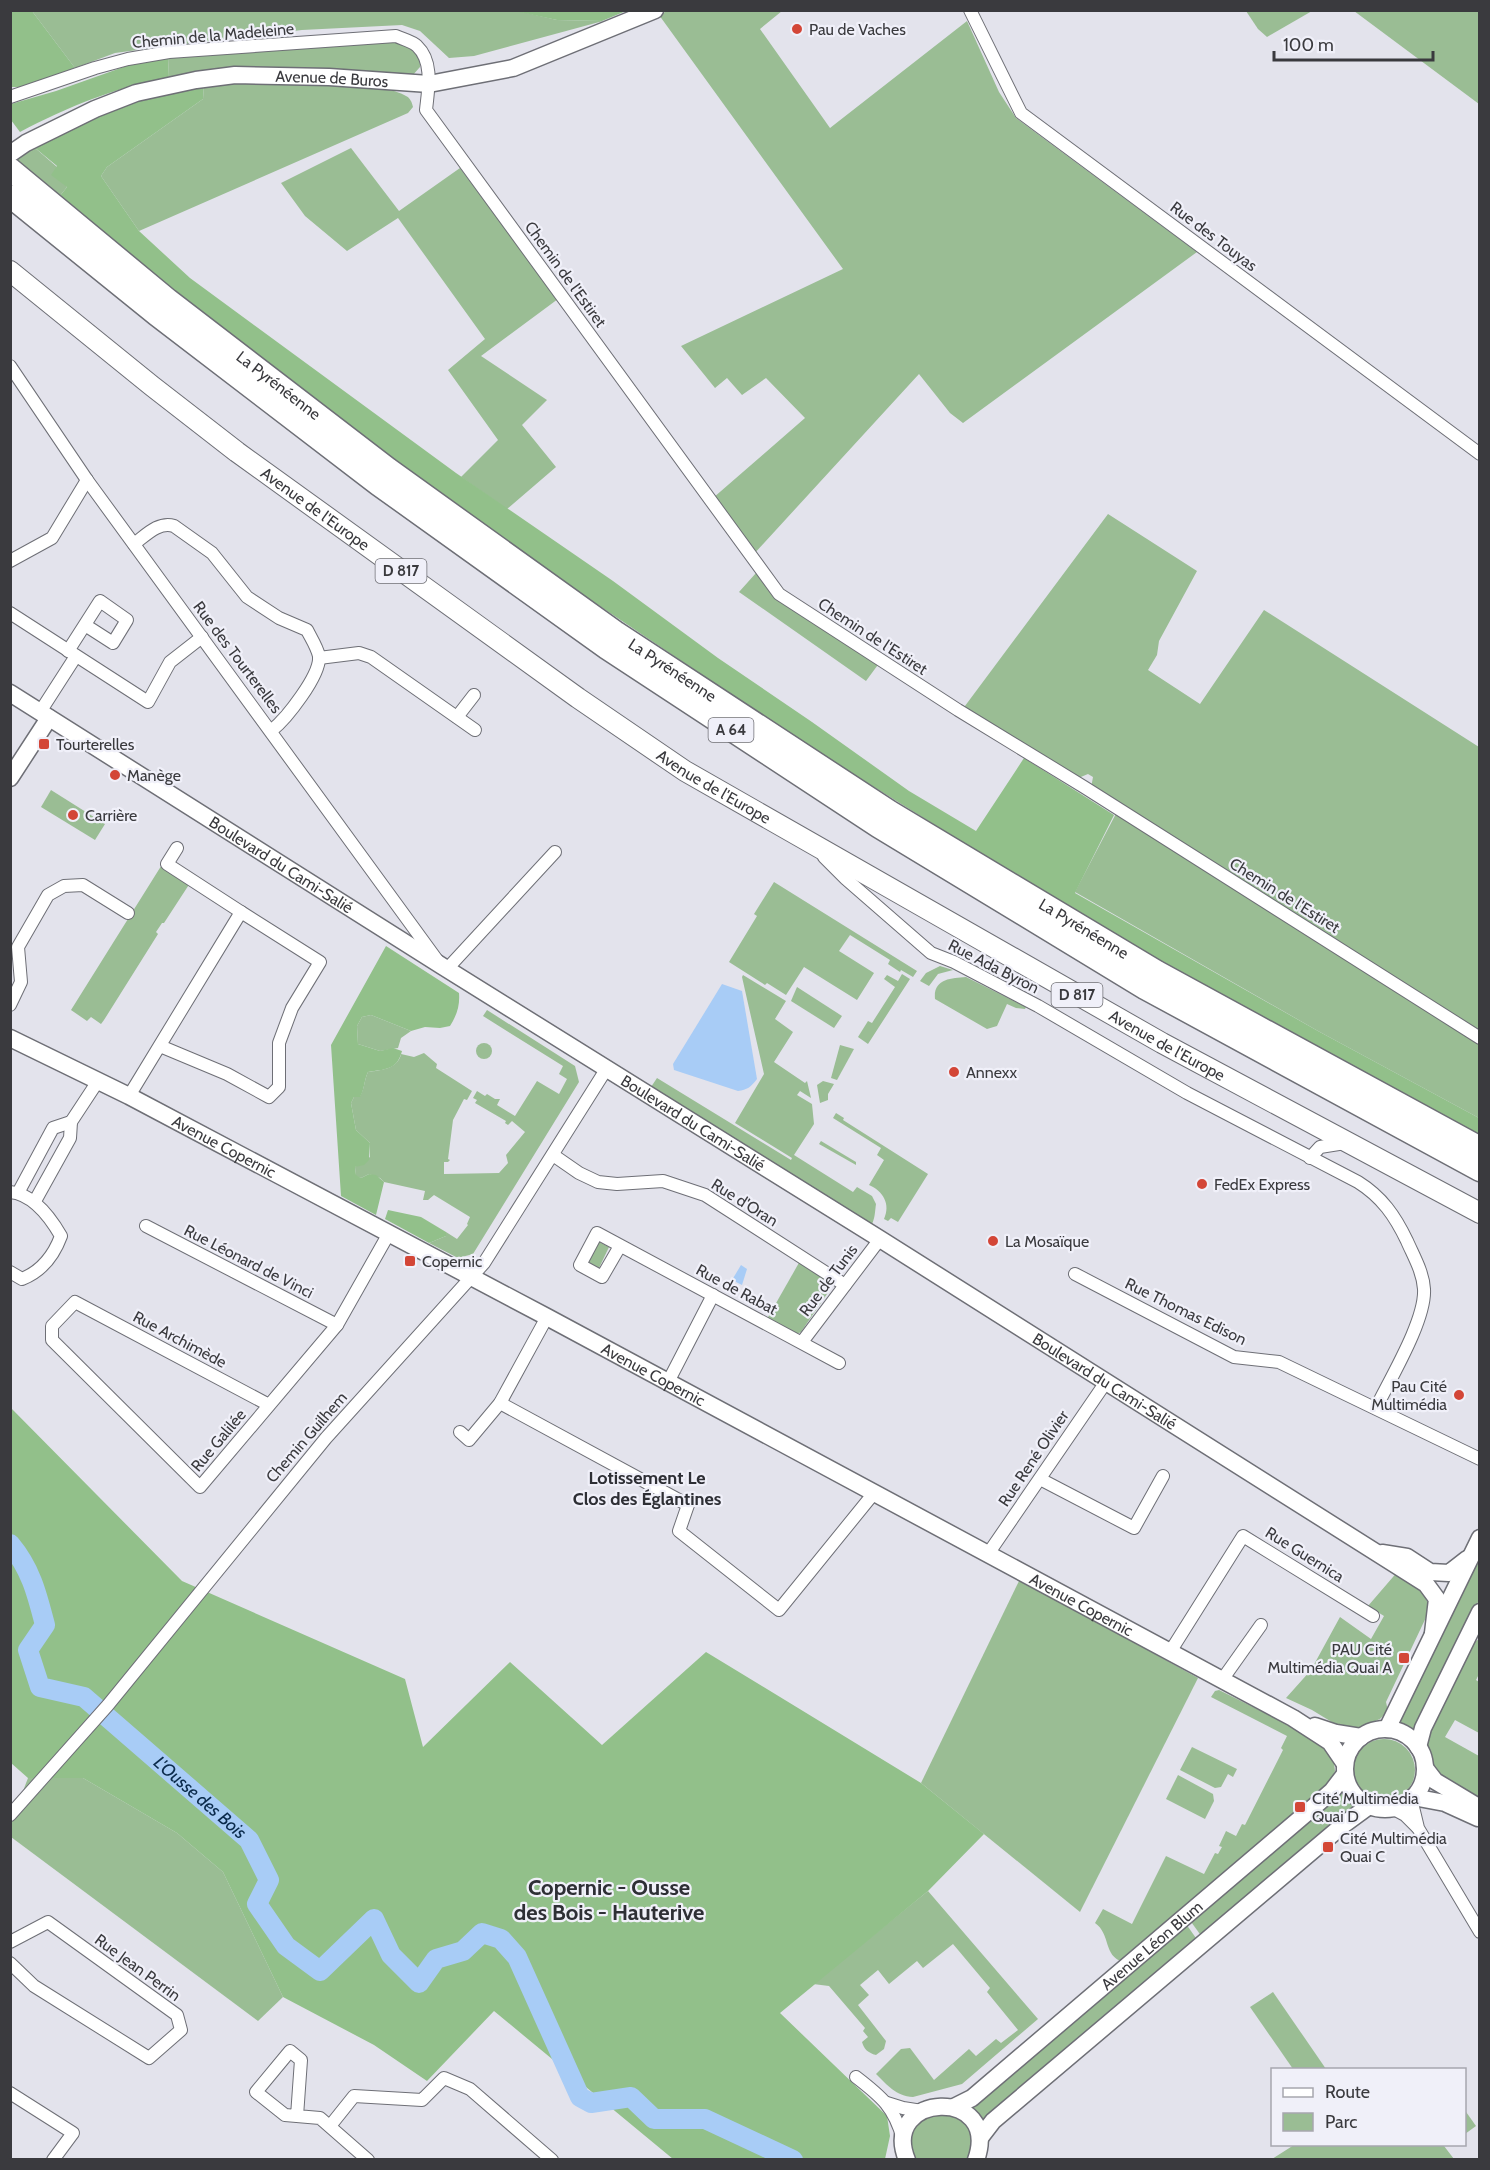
<svg xmlns="http://www.w3.org/2000/svg" width="1490" height="2170" font-family="Cabin,sans-serif">
<style>
.green{fill:#9abd94}
.forest{fill:#92c08a}
.water{fill:#a8ccf6}
.lines{fill:none;stroke-linecap:round;stroke-linejoin:round}
.river{stroke:#a8ccf6;stroke-width:20}
.street-casing{stroke:#6e6f76;stroke-width:14}
.secondary-casing{stroke:#6e6f76;stroke-width:19}
.primary-casing{stroke:#6e6f76;stroke-width:22}
.highway-casing{stroke:#6e6f76;stroke-width:25}
.street{stroke:#fff;stroke-width:12}
.secondary{stroke:#fff;stroke-width:16}
.primary{stroke:#fff;stroke-width:20}
.highway{stroke:#fff;stroke-width:22}
.poi-dot{fill:#d34637;stroke:#f0f0f9;stroke-width:2}
.labels{text-anchor:middle;stroke-width:4.5;stroke-linejoin:round;paint-order:stroke}
.shield{fill:#f0f0f9;stroke:#717176;stroke-width:1.5}
.shield-label{font-size:15px;font-weight:bold;fill:#3a3a3e}
.poi-label{font-size:16px;fill:#3a3a3e;stroke:#f0f0f9;text-anchor:start}
.street-label{font-size:16px;fill:#3a3a3e;stroke:#f0f0f9}
.neighbourhood-label{font-size:18px;font-weight:bold;fill:#2e2f35;stroke:#f0f0f9}
.water-label{font-size:18px;font-style:italic;fill:#0a2a4b;stroke:#f0f0f9}
.district-label{font-size:22px;font-weight:bold;fill:#2e2f35;stroke:#f0f0f9}
</style>
<rect width="100%" height="100%" fill="#e3e3ec"/>
<g class="green">
<path d="M514,10L557,20L603,21L474,56L449,58L420,31L402,25L302,30L160,47L115,53L75,68L32,11Z"/>
<path d="M669,10L782,11L760,29L830,128L967,21L999,92L1016,118L1197,252L963,423L950,413L919,374L753,555L713,498L805,418L766,378L742,395L727,378L715,388L681,346L843,269L659,15Z"/>
<path d="M1246,11H1312L1267,37L1258,29Z"/>
<path d="M1354,11H1479V104Z"/>
<path d="M397,40C409,48 421,52 420,67L412,76L284,67L256,68L169,78L168,57Z"/>
<path d="M236,81C270,83 381,80 406,96C410,98 412,102 413,107L408,113L139,231L101,176L107,167L203,99L204,85Z"/>
<path d="M34,147L57,167L67,187L59,197L14,160Z"/>
<path d="M351,148L399,211L460,168L558,299L481,356L547,400L522,425L556,467L507,509L461,477L498,440L448,370L485,339L398,218L347,251L305,216L281,183Z"/>
<path d="M1108,514L1197,571L1159,641L1157,655L1148,670L1200,704L1264,610L1479,747V1118L1318,1031L1075,892L1120,806L1091,788L1093,777L1088,774L1076,779L962,710Z"/>
<path d="M756,573L774,598L880,662L866,681L739,592Z"/>
<path d="M51,790L105,824L95,840L41,807Z"/>
<path d="M163,863L192,880L164,923H162L156,932L158,934L104,1020L101,1024L91,1017L87,1021L71,1010Z"/>
<path d="M774,882L917,971L913,977L901,970L900,972L888,964L890,960L850,935L839,951L874,973L857,1000L804,967L786,995L767,983L765,985L729,962L757,916L754,914Z"/>
<path d="M940,966L953,970L938,974L929,986L920,981L926,973Z"/>
<path d="M902,974L910,979L868,1044L858,1037L868,1021L872,1023L895,987L884,979L887,975L898,981Z"/>
<path d="M743,975L786,1001L775,1019L793,1032L774,1062L805,1083L807,1081L811,1098L800,1091L797,1095L812,1104L814,1124L794,1155L853,1192L857,1187L872,1196L876,1204C875,1211 875,1218 872,1224L649,1090L657,1078L791,1160L792,1158L735,1123L764,1074L742,977Z"/>
<path d="M966,977L1026,1007L1025,1009L1016,1008L1007,1004L997,1026L987,1029L935,999C933,979 951,978 966,977Z"/>
<path d="M797,987L842,1016L834,1028L791,1001Z"/>
<path d="M487,1010L575,1066L579,1082L473,1254L458,1258L429,1243L446,1236V1232L457,1239L468,1225L467,1224L470,1217L434,1195L428,1200H423L425,1191L384,1182L380,1178L369,1174L361,1178L356,1176L355,1167L370,1157V1143L356,1130L351,1103L354,1097L360,1096C365,1088 364,1080 368,1072C381,1070 398,1069 401,1054L414,1057L424,1053L437,1064L436,1068L472,1091L467,1100L464,1099L453,1120L448,1159L450,1160L448,1162H444V1174L499,1173L508,1163L506,1155L525,1132L512,1121L508,1125L505,1123L506,1121L475,1103L477,1100L473,1098L477,1091L485,1096L487,1094L495,1099H500L497,1105L515,1116L537,1081L559,1094L567,1079L559,1074L563,1066L483,1016Z"/>
<path d="M371,1015L411,1031L401,1038L398,1048L380,1051L358,1044L357,1026L362,1017Z"/>
<circle cx="484" cy="1051" r="8"/>
<path d="M840,1045L854,1049L837,1080L831,1078Z"/>
<path d="M823,1081L834,1084L828,1094V1100L820,1103L817,1085Z"/>
<path d="M836,1113L844,1118L843,1120L928,1174L898,1222L891,1218L888,1221L884,1219C891,1204 883,1191 869,1185L884,1160L877,1155L881,1148L833,1118Z"/>
<path d="M821,1141L856,1162V1165L819,1144Z"/>
<path d="M597,1241L609,1247L599,1268L587,1263Z"/>
<path d="M800,1261L829,1281L831,1288L801,1332L797,1334L767,1319Z"/>
<path d="M1479,1550V1600L1417,1728L1405,1729L1398,1724Z"/>
<path d="M1399,1570L1423,1591L1430,1609L1386,1702L1388,1711L1380,1719L1356,1729L1335,1724L1312,1710L1286,1698L1311,1670L1340,1617L1371,1639L1384,1616L1368,1606Z"/>
<path d="M1020,1579L1198,1678L1080,1912L921,1783Z"/>
<path d="M1479,1639V1674L1476,1680L1479,1682V1733L1455,1720L1445,1737L1479,1756V1803C1447,1785 1426,1782 1427,1739L1472,1644Z"/>
<path d="M1219,1690L1323,1742L1334,1763L1335,1771L1332,1781L1123,1962C1103,1956 1111,1934 1095,1923L1103,1909L1132,1924L1166,1856L1204,1874L1215,1853L1218,1854L1222,1847L1219,1846L1226,1831L1236,1836L1242,1824L1245,1825L1283,1750L1281,1748L1287,1736L1211,1697L1215,1691Z"/>
<circle cx="1384" cy="1770" r="31"/>
<path d="M1192,1747L1237,1769L1233,1777L1228,1774L1221,1787L1215,1788L1180,1770Z"/>
<path d="M1178,1775L1213,1794L1214,1801L1205,1819L1166,1799Z"/>
<path d="M28,1778H83L177,1833L223,1872L283,1997L258,2021L11,1837L10,1825Z"/>
<path d="M1340,1793L1350,1798L1353,1809L1202,1937L1189,1919Z"/>
<path d="M928,1891L1038,2019L962,2084L913,2097C896,2096 887,2085 876,2074L901,2049L910,2048L934,2080L969,2049L976,2056L996,2039L1001,2043L1018,2030L987,1992L990,1988L953,1944L923,1968L917,1961L889,1984L878,1970L860,1985L869,1995L858,2005L886,2041L884,2049L876,2055C868,2053 864,2049 862,2042L868,2037L863,2031L865,2028L829,1986L813,1984Z"/>
<path d="M1184,1921L1198,1941L983,2123L970,2109Z"/>
<path d="M1273,1992L1326,2069H1293L1250,2007Z"/>
<path d="M1464,2109L1476,2126L1465,2134H1464Z"/>
<path d="M932,2112L962,2118L973,2135L968,2159L915,2160C912,2154 912,2151 912,2145C911,2125 918,2123 932,2112Z"/>
<path d="M1294,2145H1446L1444,2146L1454,2159H1272Z"/>
</g>
<g class="forest">
<path d="M10,11H32L75,68L24,87H11Z"/>
<path d="M515,11H514H626L602,21L557,20Z"/>
<path d="M168,57L169,78C115,87 68,107 20,132L11,120V104L56,91L132,64Z"/>
<path d="M204,85L203,99L107,167L101,176L139,231L190,278L456,473L613,581L718,658L812,722L909,791L976,831L1024,758L1114,815L1075,893L1318,1031L1479,1118V1135L1186,977L1057,901L805,744L564,582L405,468L146,268L59,197L67,187L51,175L57,166L34,147L59,132L145,98Z"/>
<path d="M386,946L459,993C460,1005 457,1015 450,1026L440,1028L425,1027L411,1031L371,1015L362,1017L357,1026L358,1044L380,1051L393,1048L402,1051C397,1070 386,1069 368,1072C364,1080 365,1088 360,1097H354L351,1103L356,1130L370,1143L369,1160L364,1165L355,1167L356,1175L361,1178L369,1174L376,1175L384,1182L376,1215L341,1196L331,1045Z"/>
<path d="M388,1210L421,1217L446,1232V1236L429,1243L385,1219Z"/>
<path d="M10,1407L182,1581L405,1679L423,1747L510,1662L602,1745L706,1652L921,1783L984,1834L928,1891L780,2013L887,2116L890,2136L885,2159H673L494,2011L427,2081L374,2045L283,1997L223,1872L177,1833L83,1778H28L11,1763Z"/>
</g>
<g class="water">
<path d="M722,984L742,991L757,1079C751,1087 747,1090 738,1091L674,1070L673,1064Z"/>
<path d="M741,1265L747,1269L742,1285L732,1280Z"/>
</g>
<g class="lines">
<path class="river" id="s1" d="M10,1544C31,1569 37,1594 45,1625L28,1650L40,1687L84,1697L249,1840L269,1880L257,1904L286,1946L320,1971L374,1919L391,1955L419,1983L436,1959L463,1951L482,1933L501,1939L517,1957L580,2097L591,2103L631,2097L654,2119H705L793,2160"/>
<g class="street-casing">
<g id="street">
<path d="M970,10L1021,113L1480,454"/>
<path d="M10,97L95,68L128,59L169,52L396,36C402,39 412,41 417,46C434,62 428,90 426,110L779,594L958,710L1084,787L1480,1038"/>
<path d="M10,366L87,480L437,960"/>
<path d="M134,544C146,535 159,521 174,526L212,553L247,597L279,618L307,630C311,638 317,647 319,656C321,675 286,719 272,730"/>
<path d="M10,561L52,538L87,480"/>
<path d="M10,613L148,702L170,662L202,637"/>
<path d="M68,651L100,601L127,620L113,643L85,625"/>
<path d="M319,658L359,653L371,657L475,730"/>
<path d="M40,712L76,656"/>
<path d="M457,717L474,695"/>
<path d="M824,857L846,879L931,953L954,962L1038,1006L1187,1093L1358,1182C1382,1197 1395,1216 1407,1241C1414,1257 1423,1272 1424,1289C1426,1320 1390,1379 1376,1408"/>
<path d="M447,969L555,852"/>
<path d="M10,1005L21,982L18,947L48,895L64,886L83,885L128,913"/>
<path d="M160,1046L227,1074L269,1097L279,1087V1043L292,1008L320,962L241,912"/>
<path d="M129,1096L241,912L167,864L177,848"/>
<path d="M553,1155L579,1173L598,1182L617,1184L663,1181L705,1195L845,1285"/>
<path d="M1310,1158L1320,1147L1345,1143"/>
<path d="M10,1192C33,1194 50,1217 61,1236C54,1255 42,1271 22,1279L10,1272"/>
<path d="M18,1193L53,1128L71,1122"/>
<path d="M35,1201L70,1138L71,1122L98,1081"/>
<path d="M146,1226L337,1325"/>
<path d="M620,1246L602,1277L580,1265L597,1233L839,1363"/>
<path d="M1075,1274L1234,1357L1279,1362L1480,1459"/>
<path d="M802,1342L880,1239"/>
<path d="M667,1384L713,1295"/>
<path d="M500,1403L688,1505L679,1531L779,1610L874,1493"/>
<path d="M269,1405L75,1302L52,1326V1340L200,1487L337,1325L388,1235"/>
<path d="M460,1432L469,1440L500,1403L547,1317"/>
<path d="M1040,1479L1134,1528L1163,1476"/>
<path d="M988,1554L1106,1382"/>
<path d="M1170,1652L1243,1536L1373,1616"/>
<path d="M1222,1680L1261,1625"/>
<path d="M1411,1799L1418,1828L1480,1932"/>
<path d="M1392,1808L1405,1815L1417,1827"/>
<path d="M10,1815L108,1705L326,1438L484,1263L607,1068"/>
<path d="M10,1942L48,1922L177,2015L181,2030L149,2058L34,1986L10,1963"/>
<path d="M856,2077C882,2097 894,2107 903,2139"/>
<path d="M10,2093L73,2133L53,2160"/>
<path d="M887,2103L903,2108L922,2111"/>
<path d="M297,2116L301,2060L290,2051L256,2092L285,2115L320,2118L368,2160"/>
<path d="M330,2126L354,2096L422,2100L444,2078L470,2089L552,2160"/>
</g>
</g>
<g class="secondary-casing">
<g id="secondary">
<path id="s2" d="M10,154L26,143L95,109L136,93L196,80L235,75L329,77L429,84L513,68L655,10"/>
<path id="s3" d="M10,693L442,966L880,1239L1426,1584L1437,1599L1433,1633"/>
<path d="M10,778L49,718"/>
<path id="s4" d="M10,1038L129,1096L547,1317L1293,1718L1330,1742L1345,1764"/>
<path d="M1382,1553L1407,1557L1430,1572L1449,1573L1467,1559"/>
<path d="M1315,1726L1336,1733L1361,1737"/>
<path d="M1387,1729L1480,1538"/>
<circle cx="1385" cy="1769" r="40"/>
<path d="M1418,1747L1423,1728L1480,1612"/>
<path d="M1425,1768L1435,1781L1475,1805L1480,1810"/>
<path d="M1413,1797L1445,1803L1478,1818"/>
<path id="s5" d="M954,2107L972,2098L1309,1811L1332,1791L1345,1774"/>
<path d="M980,2138L993,2121L1343,1825L1369,1806"/>
<path d="M907,2160C879,2092 1002,2086 976,2160"/>
</g>
</g>
<g class="primary-casing">
<g id="primary">
<path id="s6" d="M10,271L152,386L237,452L578,698L685,771L1162,1043L1480,1213"/>
</g>
</g>
<g class="highway-casing">
<g id="highway">
<path id="s7" d="M10,169L168,300L388,469L615,632L890,812L1157,972L1480,1148"/>
<path d="M10,196L156,314L378,484L607,648L878,826L1145,988L1480,1170"/>
</g>
</g>
<use href="#street" class="street"/>
<use href="#secondary" class="secondary"/>
<use href="#primary" class="primary"/>
<use href="#highway" class="highway"/>
</g>
<g class="poi-dot">
<circle cx="797" cy="29" r="6"/>
<rect x="38" y="738" width="12" height="12" rx="3"/>
<circle cx="115" cy="775" r="6"/>
<circle cx="73" cy="815" r="6"/>
<circle cx="954" cy="1072" r="6"/>
<circle cx="1202" cy="1184" r="6"/>
<circle cx="993" cy="1241" r="6"/>
<rect x="404" y="1255" width="12" height="12" rx="3"/>
<circle cx="1459" cy="1395" r="6"/>
<rect x="1398" y="1652" width="12" height="12" rx="3"/>
<rect x="1294" y="1801" width="12" height="12" rx="3"/>
<rect x="1322" y="1841" width="12" height="12" rx="3"/>
</g>
<g class="labels">
<g class="shield">
<rect x="375.5" y="559" width="51" height="24" rx="4.5"/>
<rect x="708.5" y="718" width="45" height="24" rx="4.5"/>
<rect x="1051.5" y="983" width="51" height="24" rx="4.5"/>
</g>
<g class="shield-label">
<text x="401" y="576">D 817</text>
<text x="731" y="735">A 64</text>
<text x="1077" y="1000">D 817</text>
</g>
<g class="poi-label">
<text x="809" y="35">Pau de Vaches</text>
<text x="56" y="750">Tourterelles</text>
<text x="127" y="781">Manège</text>
<text x="85" y="821">Carrière</text>
<text x="966" y="1078">Annexx</text>
<text x="1214" y="1190">FedEx Express</text>
<text x="1005" y="1247">La Mosaïque</text>
<text x="422" y="1267">Copernic</text>
<text x="1447" y="1392" text-anchor="end">Pau Cité<tspan x="1447" dy="18">Multimédia</tspan></text>
<text x="1392" y="1655" text-anchor="end">PAU Cité<tspan x="1392" dy="18">Multimédia Quai A</tspan></text>
<text x="1312" y="1804">Cité Multimédia<tspan x="1312" dy="18">Quai D</tspan></text>
<text x="1340" y="1844">Cité Multimédia<tspan x="1340" dy="18">Quai C</tspan></text>
</g>
<g class="street-label">
<text transform="translate(213 35) rotate(-5)" y="6">Chemin de la Madeleine</text>
<text dy="6" stroke="none"><textPath href="#s2" startOffset="338">Avenue de Buros</textPath></text>
<text transform="translate(1214 236) rotate(37)" y="6">Rue des Touyas</text>
<text transform="translate(566 274) rotate(54)" y="6">Chemin de l'Estiret</text>
<text dy="6" stroke="none"><textPath href="#s7" startOffset="345">La Pyrénéenne</textPath></text>
<text dy="6" stroke="none"><textPath href="#s6" startOffset="387">Avenue de l'Europe</textPath></text>
<text transform="translate(873 636) rotate(33)" y="6">Chemin de l'Estiret</text>
<text transform="translate(238 657) rotate(53)" y="6">Rue des Tourterelles</text>
<text dy="6" stroke="none"><textPath href="#s7" startOffset="831">La Pyrénéenne</textPath></text>
<text dy="6" stroke="none"><textPath href="#s6" startOffset="873">Avenue de l'Europe</textPath></text>
<text dy="6" stroke="none"><textPath href="#s3" startOffset="321">Boulevard du Cami-Salié</textPath></text>
<text transform="translate(1285 895) rotate(32)" y="6">Chemin de l'Estiret</text>
<text dy="6" stroke="none"><textPath href="#s7" startOffset="1317">La Pyrénéenne</textPath></text>
<text transform="translate(994 966) rotate(27)" y="6">Rue Ada Byron</text>
<text dy="6" stroke="none"><textPath href="#s6" startOffset="1395">Avenue de l'Europe</textPath></text>
<text dy="6" stroke="none"><textPath href="#s3" startOffset="807">Boulevard du Cami-Salié</textPath></text>
<text dy="6" stroke="none"><textPath href="#s4" startOffset="240">Avenue Copernic</textPath></text>
<text transform="translate(745 1202) rotate(32)" y="6">Rue d'Oran</text>
<text transform="translate(249 1261) rotate(27)" y="6">Rue Léonard de Vinci</text>
<text transform="translate(828 1280) rotate(-53)" y="6">Rue de Tunis</text>
<text transform="translate(737 1289) rotate(28)" y="6">Rue de Rabat</text>
<text transform="translate(1186 1311) rotate(26)" y="6">Rue Thomas Edison</text>
<text transform="translate(180 1339) rotate(28)" y="6">Rue Archimède</text>
<text dy="6" stroke="none"><textPath href="#s4" startOffset="726">Avenue Copernic</textPath></text>
<text dy="6" stroke="none"><textPath href="#s3" startOffset="1293">Boulevard du Cami-Salié</textPath></text>
<text transform="translate(306 1437) rotate(-49)" y="6">Chemin Guilhem</text>
<text transform="translate(218 1440) rotate(-50)" y="6">Rue Galilée</text>
<text transform="translate(1033 1458) rotate(-56)" y="6">Rue René Olivier</text>
<text transform="translate(1305 1554) rotate(32)" y="6">Rue Guernica</text>
<text dy="6" stroke="none"><textPath href="#s4" startOffset="1212">Avenue Copernic</textPath></text>
<text dy="6" stroke="none"><textPath href="#s5" startOffset="256">Avenue Léon Blum</textPath></text>
<text transform="translate(138 1967) rotate(36)" y="6">Rue Jean Perrin</text>
</g>
<g class="neighbourhood-label">
<text x="647" y="1484">Lotissement Le<tspan x="647" dy="21">Clos des Églantines</tspan></text>
</g>
<g class="water-label">
<text dy="6" stroke="none"><textPath href="#s1" startOffset="357">L'Ousse des Bois</textPath></text>
</g>
<g class="district-label">
<text x="609" y="1895">Copernic - Ousse<tspan x="609" dy="25">des Bois - Hauterive</tspan></text>
</g>
</g>
<rect width="1490" height="2170" fill="none" stroke="#3a3a3e" stroke-width="24"/>
<rect x="1271" y="2068" width="195" height="78" fill="#f0f0f9" stroke="#a7a7ae" stroke-width="1.5"/>
<rect x="1283" y="2088" width="30" height="9" fill="#ffffff" stroke="#a7a7ae" stroke-width="1.5"/>
<text x="1325" y="2098" font-size="18" fill="#3a3a3e">Route</text>
<rect x="1283" y="2113" width="30" height="18" fill="#9abd94" stroke="#a7a7ae" stroke-width="1.5"/>
<text x="1325" y="2128" font-size="18" fill="#3a3a3e">Parc</text>
<path d="M1274 51v9h159v-9" fill="none" stroke="#3a3a3e" stroke-width="3"/>
<text x="1283" y="51" font-size="18" fill="#3a3a3e" stroke="#f0f0f9" stroke-width="4.5" paint-order="stroke">100 m</text>
</svg>
